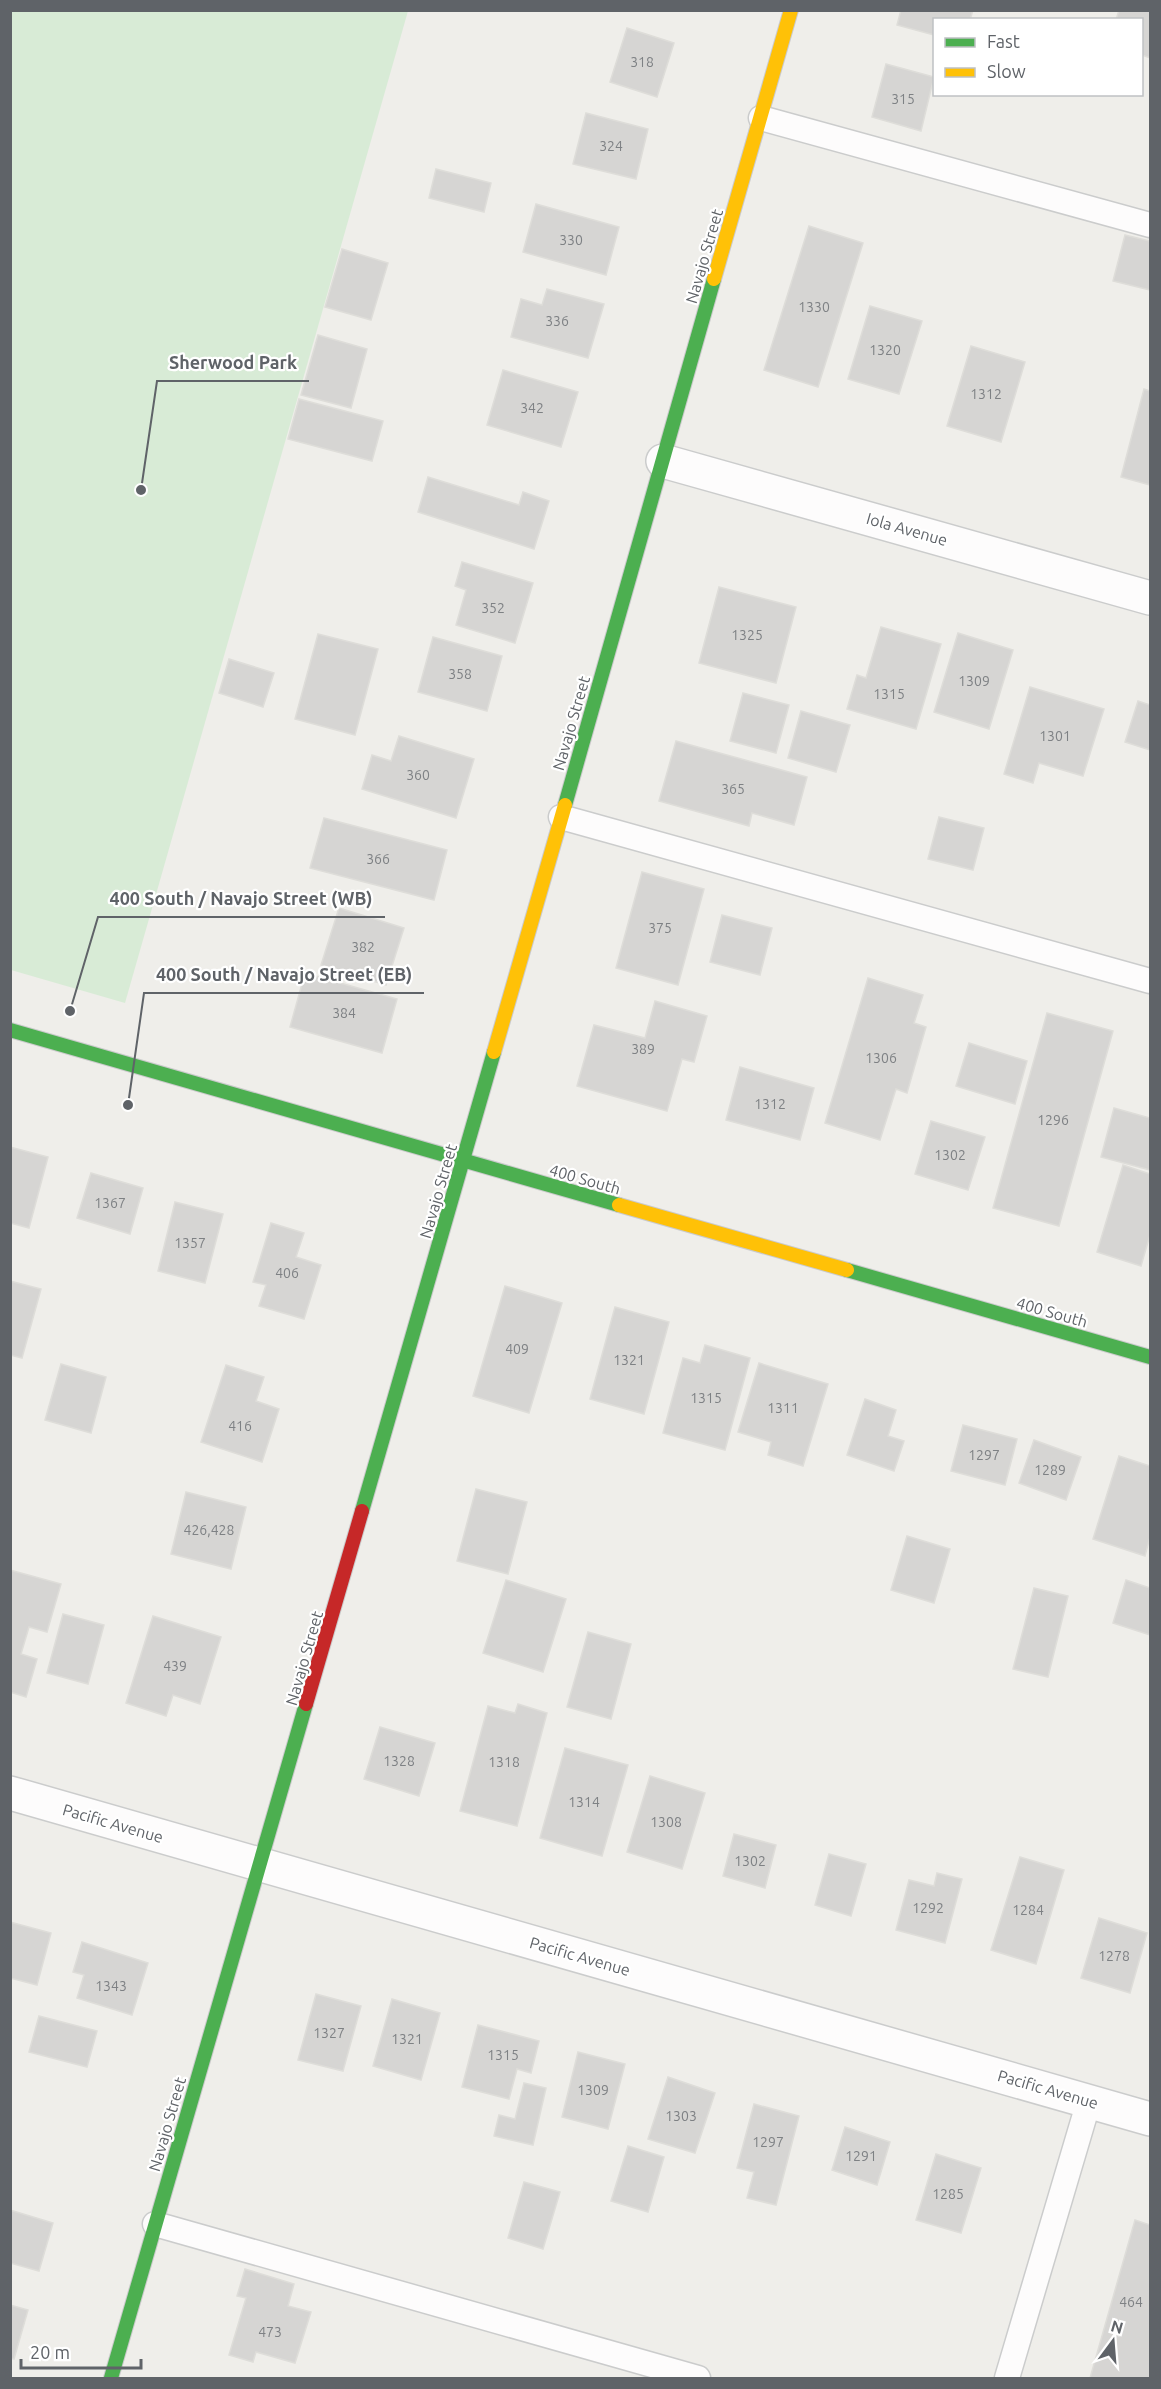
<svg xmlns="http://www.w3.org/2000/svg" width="1161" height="2389" font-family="Ubuntu,sans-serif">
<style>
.green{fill:#d8ebd6}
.building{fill:#d6d5d3;stroke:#deddd9;stroke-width:1.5}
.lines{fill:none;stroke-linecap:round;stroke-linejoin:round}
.lane-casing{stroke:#cbcccc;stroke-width:27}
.street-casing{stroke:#cbcccc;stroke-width:36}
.fast-casing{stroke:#cacacb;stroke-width:16}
.slow-casing{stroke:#cacacb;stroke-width:16}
.jam-casing{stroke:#cacacb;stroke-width:16}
.lane{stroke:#fdfcfc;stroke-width:24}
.street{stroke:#fdfcfc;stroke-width:33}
.fast{stroke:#4caf50;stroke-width:14}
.slow{stroke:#ffc107;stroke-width:14}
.jam{stroke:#c62828;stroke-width:14}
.labels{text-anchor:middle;stroke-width:4.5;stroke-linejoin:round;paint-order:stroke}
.number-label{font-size:14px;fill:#7e8184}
.street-label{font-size:16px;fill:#5f6368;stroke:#fff}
.leader{fill:none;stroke:#5f6368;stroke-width:2}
.callout-dot{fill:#5f6368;stroke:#fff;stroke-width:2}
.callout-label{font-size:18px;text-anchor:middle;font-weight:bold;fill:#5f6368;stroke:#fff;stroke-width:4.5;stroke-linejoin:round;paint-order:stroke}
</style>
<rect width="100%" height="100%" fill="#efeeea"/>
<path class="green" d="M10,11H408L125,1003L11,970Z"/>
<g class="building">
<path d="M901,10H973L970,20H934V35L897,25Z"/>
<path d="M1119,10H1150V58L1142,55V20H1116Z"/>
<path d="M627,28L674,43L657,97L610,82Z"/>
<path d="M886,64L934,77L921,131L872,117Z"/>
<path d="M586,113L648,129L636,179L573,164Z"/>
<path d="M436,169L491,183L484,212L429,198Z"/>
<path d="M536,204L619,227L606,275L523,252Z"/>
<path d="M809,226L863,243L818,387L764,370Z"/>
<path d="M1125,235L1150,241V290L1113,281Z"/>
<path d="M342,249L388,263L371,320L325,307Z"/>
<path d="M547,289L604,304L588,358L511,337L521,299L542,305Z"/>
<path d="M870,306L922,321L899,394L848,379Z"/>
<path d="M318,335L367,349L351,408L301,395Z"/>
<path d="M971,346L1025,362L1001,442L947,426Z"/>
<path d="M503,370L578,392L561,447L487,425Z"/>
<path d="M1144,389L1150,391V485L1121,477Z"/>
<path d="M299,399L383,421L372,461L288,439Z"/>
<path d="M428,477L519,505L523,492L549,501L534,549L418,512Z"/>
<path d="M462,562L533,583L515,643L456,625L466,590L455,586Z"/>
<path d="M719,587L796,607L776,683L699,663Z"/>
<path d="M881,627L941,644L916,729L847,709L857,675L866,678Z"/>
<path d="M958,633L1013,650L989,729L934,712Z"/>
<path d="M318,634L378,649L355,735L295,719Z"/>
<path d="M433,637L502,656L487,711L418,692Z"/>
<path d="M229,659L274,673L263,707L219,693Z"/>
<path d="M1030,687L1104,709L1083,776L1039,763L1033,783L1004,774Z"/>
<path d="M743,693L789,705L776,753L730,741Z"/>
<path d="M1138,701L1150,705V750L1125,742Z"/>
<path d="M801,711L850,725L836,772L788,758Z"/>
<path d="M399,736L474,759L456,818L362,789L372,755L391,761Z"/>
<path d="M676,741L807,777L794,825L752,813L749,826L659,801Z"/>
<path d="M939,817L984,828L973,870L928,859Z"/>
<path d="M324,818L447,850L434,900L310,868Z"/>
<path d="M642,872L704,889L678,985L616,968Z"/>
<path d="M339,908L404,928L386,985L321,965Z"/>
<path d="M722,915L772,928L760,975L710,962Z"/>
<path d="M305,973L397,999L382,1053L290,1027Z"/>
<path d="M868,978L923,995L914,1023L926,1027L907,1093L896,1089L880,1140L825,1123Z"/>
<path d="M655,1001L707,1016L694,1062L682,1059L667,1111L577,1086L594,1025L645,1038Z"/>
<path d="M1047,1013L1113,1031L1059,1226L993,1208Z"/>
<path d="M969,1043L1027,1061L1015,1104L956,1086Z"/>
<path d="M740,1067L814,1088L800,1140L726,1120Z"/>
<path d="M1114,1108L1150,1118V1170L1101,1157Z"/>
<path d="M931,1121L985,1137L968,1190L915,1174Z"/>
<path d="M10,1147L48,1157L29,1228L10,1223Z"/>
<path d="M1123,1165L1150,1174V1235L1141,1266L1097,1252Z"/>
<path d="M91,1173L143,1188L130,1234L77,1218Z"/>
<path d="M175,1202L223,1214L205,1283L158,1271Z"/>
<path d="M271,1223L304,1233L296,1257L321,1265L304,1319L259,1306L266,1285L253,1282Z"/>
<path d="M10,1281L41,1289L22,1358L10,1355Z"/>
<path d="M505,1286L562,1303L529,1413L473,1396Z"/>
<path d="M615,1307L669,1322L644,1414L590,1399Z"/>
<path d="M705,1345L750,1358L725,1450L663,1433L683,1358L700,1363Z"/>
<path d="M759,1363L828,1384L803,1466L768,1455L771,1442L738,1432Z"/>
<path d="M61,1364L106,1377L91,1433L45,1420Z"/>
<path d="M226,1365L264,1377L256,1401L279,1409L262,1462L201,1442Z"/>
<path d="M865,1399L896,1410L888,1436L904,1441L894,1471L847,1455Z"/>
<path d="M963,1425L1017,1439L1005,1485L951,1471Z"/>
<path d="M1034,1440L1081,1457L1066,1500L1019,1483Z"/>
<path d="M1119,1456L1150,1466V1537L1145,1556L1093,1539Z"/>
<path d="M476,1489L527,1502L508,1574L457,1561Z"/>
<path d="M186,1492L246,1507L231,1569L171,1554Z"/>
<path d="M907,1536L950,1549L934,1603L891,1590Z"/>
<path d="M10,1570L61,1584L47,1632L29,1627L21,1654L37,1659L26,1697L10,1692Z"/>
<path d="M506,1580L566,1599L543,1672L483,1653Z"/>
<path d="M1126,1580L1150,1588V1635L1113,1623Z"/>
<path d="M1034,1588L1068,1596L1048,1677L1013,1669Z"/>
<path d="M63,1614L104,1625L88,1684L47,1673Z"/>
<path d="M153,1616L221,1637L200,1704L173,1695L166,1716L126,1703Z"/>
<path d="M588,1632L631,1644L611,1719L567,1707Z"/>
<path d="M518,1704L547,1713L517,1826L460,1811L488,1706L515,1713Z"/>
<path d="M380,1727L435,1743L419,1796L364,1779Z"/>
<path d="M565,1748L628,1765L602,1856L540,1838Z"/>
<path d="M650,1776L705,1793L682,1869L627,1852Z"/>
<path d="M734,1834L776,1845L765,1888L723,1876Z"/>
<path d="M829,1854L866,1864L851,1916L815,1905Z"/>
<path d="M1020,1857L1064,1870L1036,1964L991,1950Z"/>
<path d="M937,1873L962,1879L945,1943L896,1930L909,1880L934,1886Z"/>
<path d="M1099,1918L1147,1933L1130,1993L1081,1978Z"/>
<path d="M10,1922L51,1933L37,1985L10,1978Z"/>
<path d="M82,1942L148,1963L132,2015L77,1998L84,1975L73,1972Z"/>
<path d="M316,1994L361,2006L343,2071L298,2060Z"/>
<path d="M392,1999L440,2013L421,2080L373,2066Z"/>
<path d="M39,2016L97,2031L87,2067L29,2052Z"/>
<path d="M478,2025L539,2041L531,2073L517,2069L509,2099L462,2087Z"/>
<path d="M578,2052L625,2064L608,2129L562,2117Z"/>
<path d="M668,2077L715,2093L695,2153L648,2139Z"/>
<path d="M524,2083L546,2088L533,2145L494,2136L499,2115L515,2119Z"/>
<path d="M754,2104L799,2116L776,2205L747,2198L754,2172L737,2168Z"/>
<path d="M845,2127L890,2142L877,2185L832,2170Z"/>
<path d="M628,2146L664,2157L648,2212L611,2201Z"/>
<path d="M936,2154L981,2168L961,2233L916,2220Z"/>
<path d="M524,2182L560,2192L543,2249L508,2238Z"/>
<path d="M10,2210L53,2223L39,2271L10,2263Z"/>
<path d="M1135,2220L1150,2225V2378H1090Z"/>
<path d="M245,2269L294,2284L288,2306L311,2312L295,2363L256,2352L253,2362L229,2355L246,2298L237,2296Z"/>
<path d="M10,2305L28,2310L14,2359L10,2358Z"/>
</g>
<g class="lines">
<g class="lane-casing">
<g id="lane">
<path d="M761,118L1150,225"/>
<path d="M561,817L1150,981"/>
<path d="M155,2224L698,2378"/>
<path d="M1007,2378L1089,2101"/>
</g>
</g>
<g class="street-casing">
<g id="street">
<path d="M663,461L1150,598"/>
<path d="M10,1793L1150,2119"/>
</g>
</g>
<g class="fast-casing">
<g id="fast">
<path d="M565,805L714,279"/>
<path d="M10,1030L619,1205"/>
<path d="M847,1270L1150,1357"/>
<path d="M362,1511L494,1052"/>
<path d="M111,2378L306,1704"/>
</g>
</g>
<g class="slow-casing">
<g id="slow">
<path d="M714,279L791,10"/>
<path d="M494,1052L565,805"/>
<path d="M619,1205L847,1270"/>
</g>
</g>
<g class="jam-casing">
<path id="jam" d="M306,1704L362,1511"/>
</g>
<use href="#lane" class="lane"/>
<use href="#street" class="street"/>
<use href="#fast" class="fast"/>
<use href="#slow" class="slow"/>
<use href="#jam" class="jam"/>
</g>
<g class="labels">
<g class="number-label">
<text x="642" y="67">318</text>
<text x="903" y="104">315</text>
<text x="611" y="151">324</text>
<text x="571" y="245">330</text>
<text x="814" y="312">1330</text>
<text x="557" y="326">336</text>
<text x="885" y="355">1320</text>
<text x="986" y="399">1312</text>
<text x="532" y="413">342</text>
<text x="493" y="613">352</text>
<text x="747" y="640">1325</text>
<text x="460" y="679">358</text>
<text x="974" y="686">1309</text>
<text x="889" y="699">1315</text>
<text x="1055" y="741">1301</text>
<text x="418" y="780">360</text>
<text x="733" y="794">365</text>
<text x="378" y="864">366</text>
<text x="660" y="933">375</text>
<text x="363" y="952">382</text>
<text x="344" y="1018">384</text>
<text x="643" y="1054">389</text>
<text x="881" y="1063">1306</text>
<text x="770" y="1109">1312</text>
<text x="1053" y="1125">1296</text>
<text x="950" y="1160">1302</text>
<text x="110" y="1208">1367</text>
<text x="190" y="1248">1357</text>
<text x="287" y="1278">406</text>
<text x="517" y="1354">409</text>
<text x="629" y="1365">1321</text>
<text x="706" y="1403">1315</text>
<text x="783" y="1413">1311</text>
<text x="240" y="1431">416</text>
<text x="984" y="1460">1297</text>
<text x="1050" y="1475">1289</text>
<text x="209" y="1535">426,428</text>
<text x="175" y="1671">439</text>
<text x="399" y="1766">1328</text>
<text x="504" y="1767">1318</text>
<text x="584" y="1807">1314</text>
<text x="666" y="1827">1308</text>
<text x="750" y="1866">1302</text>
<text x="928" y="1913">1292</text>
<text x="1028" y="1915">1284</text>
<text x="1114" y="1961">1278</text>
<text x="111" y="1991">1343</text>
<text x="329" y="2038">1327</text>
<text x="407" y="2044">1321</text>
<text x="503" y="2060">1315</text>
<text x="593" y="2095">1309</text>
<text x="681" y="2121">1303</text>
<text x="768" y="2147">1297</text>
<text x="861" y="2161">1291</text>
<text x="948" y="2199">1285</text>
<text x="1131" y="2307">464</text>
<text x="270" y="2337">473</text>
</g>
<g class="street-label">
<text transform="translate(704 256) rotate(-74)" y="6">Navajo Street</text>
<text transform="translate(907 529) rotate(16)" y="6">Iola Avenue</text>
<text transform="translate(571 723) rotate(-74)" y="6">Navajo Street</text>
<text transform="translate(585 1179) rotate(16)" y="6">400 South</text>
<text transform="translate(438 1191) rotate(-74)" y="6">Navajo Street</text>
<text transform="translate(1052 1312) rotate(16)" y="6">400 South</text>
<text transform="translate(304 1658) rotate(-74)" y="6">Navajo Street</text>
<text transform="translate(113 1823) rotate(16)" y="6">Pacific Avenue</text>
<text transform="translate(580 1956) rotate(16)" y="6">Pacific Avenue</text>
<text transform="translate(1048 2089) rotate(16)" y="6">Pacific Avenue</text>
<text transform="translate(167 2124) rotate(-74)" y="6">Navajo Street</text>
</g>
</g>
<path class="leader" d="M141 490L157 381H309M70 1011L98 917H385M128 1105L144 993H424"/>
<g class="callout-dot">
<circle cx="141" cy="490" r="6"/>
<circle cx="70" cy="1011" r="6"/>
<circle cx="128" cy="1105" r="6"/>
</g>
<g class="callout-label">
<text x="233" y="369">Sherwood Park</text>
<text x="241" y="905">400 South / Navajo Street (WB)</text>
<text x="284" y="981">400 South / Navajo Street (EB)</text>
</g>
<rect width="1161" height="2389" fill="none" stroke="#5f6368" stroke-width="24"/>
<rect x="933" y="18" width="210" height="78" fill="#ffffff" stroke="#bfc1c3" stroke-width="1.5"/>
<rect x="945" y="38" width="30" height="9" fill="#4caf50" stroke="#bfc1c3" stroke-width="1.5"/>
<text x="987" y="48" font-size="18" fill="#5f6368">Fast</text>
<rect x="945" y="68" width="30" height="9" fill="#ffc107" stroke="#bfc1c3" stroke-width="1.5"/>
<text x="987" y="78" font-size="18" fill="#5f6368">Slow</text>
<g transform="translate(1113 2341) rotate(16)" stroke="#ffffff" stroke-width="4.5" paint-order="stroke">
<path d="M0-4.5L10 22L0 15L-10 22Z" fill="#5f6368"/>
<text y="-9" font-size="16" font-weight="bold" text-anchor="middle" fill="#5f6368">N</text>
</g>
<path d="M21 2359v9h120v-9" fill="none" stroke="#5f6368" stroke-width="3"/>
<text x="30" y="2359" font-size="18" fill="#5f6368" stroke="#ffffff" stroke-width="4.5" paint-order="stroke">20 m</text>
</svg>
